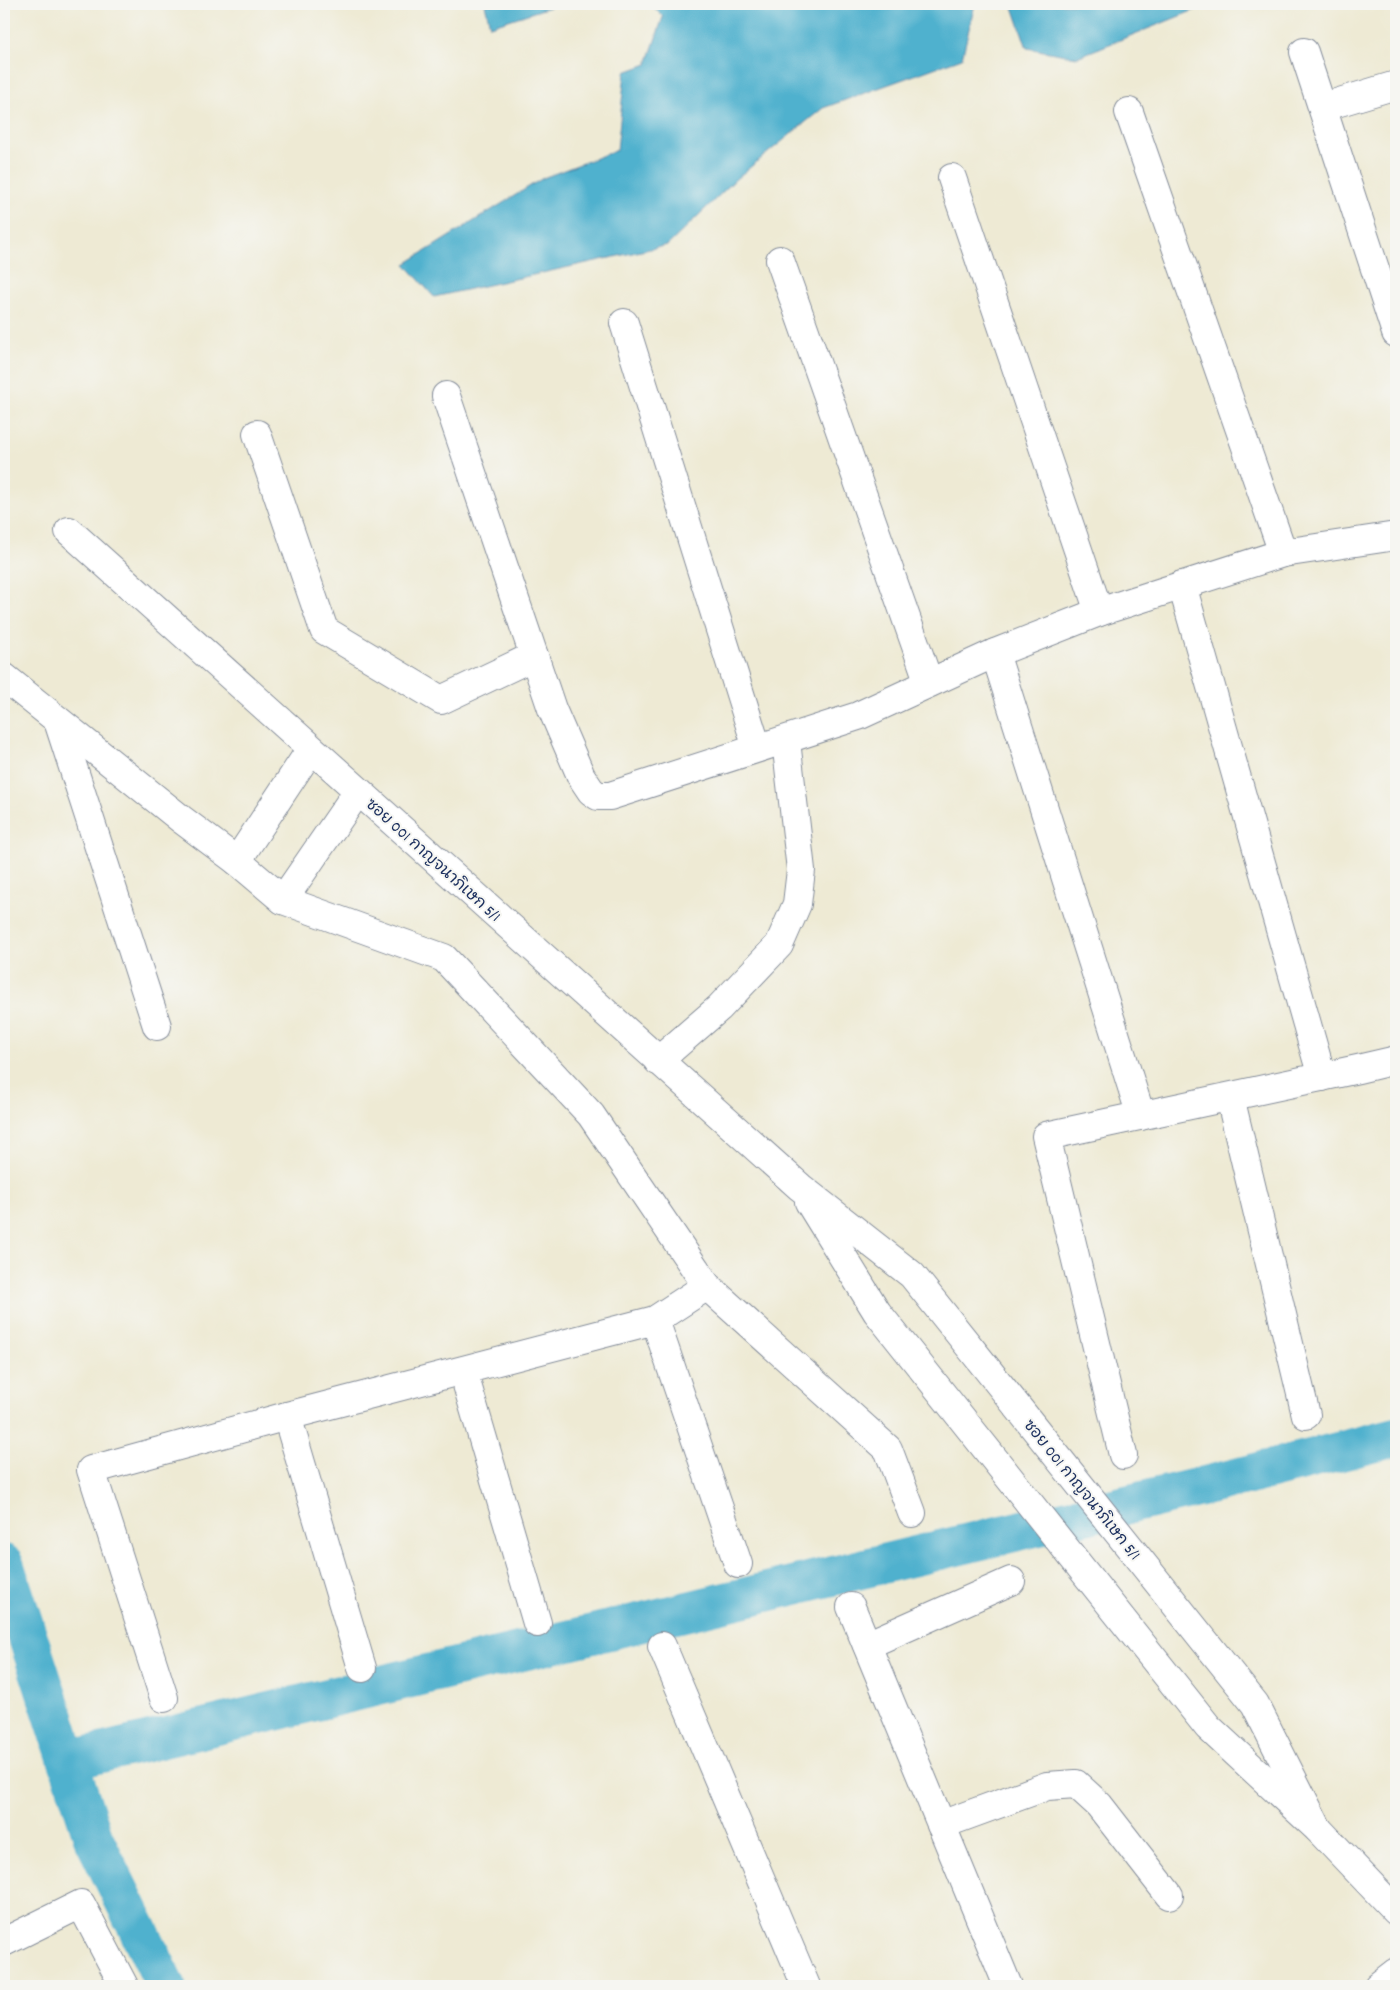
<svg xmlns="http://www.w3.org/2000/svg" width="1400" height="1990" font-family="Dekko,'Playpen Sans Thai',sans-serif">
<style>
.water{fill:#4fb1ce;stroke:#357096}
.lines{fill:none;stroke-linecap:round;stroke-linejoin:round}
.canal{stroke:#4fb1ce;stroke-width:40}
.minor-casing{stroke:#848c99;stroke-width:30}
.minor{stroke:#fff;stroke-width:28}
.labels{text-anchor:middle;stroke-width:4;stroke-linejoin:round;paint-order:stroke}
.street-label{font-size:16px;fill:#1b2f5e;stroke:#f6f6f2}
</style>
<rect width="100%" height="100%" fill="#f6f6f2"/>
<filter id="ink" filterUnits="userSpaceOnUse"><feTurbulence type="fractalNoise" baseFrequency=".02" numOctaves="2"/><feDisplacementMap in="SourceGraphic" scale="10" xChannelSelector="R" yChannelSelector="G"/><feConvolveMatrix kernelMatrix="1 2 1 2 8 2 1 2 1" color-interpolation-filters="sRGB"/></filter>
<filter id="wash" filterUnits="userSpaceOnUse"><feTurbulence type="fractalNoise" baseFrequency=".0096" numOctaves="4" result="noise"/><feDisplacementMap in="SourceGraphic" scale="20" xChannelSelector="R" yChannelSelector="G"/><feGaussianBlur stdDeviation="1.12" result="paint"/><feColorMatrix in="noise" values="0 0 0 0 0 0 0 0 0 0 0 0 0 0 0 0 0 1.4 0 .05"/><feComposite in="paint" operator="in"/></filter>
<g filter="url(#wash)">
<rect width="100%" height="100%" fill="#eeead4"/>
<g class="water">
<path d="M485,4H559L490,26Z"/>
<path d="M651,4H975L962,58L823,108L737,178L668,245L434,297L405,264L543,178L617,150L625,72L647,64L663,17Z"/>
<path d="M1012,4H1210L1077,57L1027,48Z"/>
</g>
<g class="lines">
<g class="canal">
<path d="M4,1564L93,1837L166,1986"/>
<path d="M68,1761L1213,1484L1396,1437"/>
</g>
</g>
</g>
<g filter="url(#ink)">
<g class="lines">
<g class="minor-casing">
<g id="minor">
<path d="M1304,52L1396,333"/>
<path d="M1323,107L1396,85"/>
<path d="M1129,112L1283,553"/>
<path d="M952,178L1099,612"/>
<path d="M780,260L929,683"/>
<path d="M624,323L757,748"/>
<path d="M446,396L552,709L581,776L591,791L598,796H610L858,716L995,653L1099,612L1283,553L1396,536"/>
<path d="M257,434L324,630L441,700L534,656"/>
<path d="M69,531L800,1187L912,1275L1255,1704L1318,1829"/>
<path d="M1182,585L1322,1077"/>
<path d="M995,653L1141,1116"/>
<path d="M4,677L181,819L237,861L283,900L444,958L591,1115L707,1286L888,1449L912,1513"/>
<path d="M58,721L157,1026"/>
<path d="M237,861L311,749"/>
<path d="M283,900L358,791"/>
<path d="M658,1061L719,1008L779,945L797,904L801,870L786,741"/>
<path d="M1230,1097L1306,1415"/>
<path d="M809,1202L877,1312L1208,1727L1318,1829L1396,1911"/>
<path d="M655,1320L738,1564"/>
<path d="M463,1371L537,1623"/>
<path d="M287,1416L362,1668"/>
<path d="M1123,1455L1046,1136L1358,1069L1396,1060"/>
<path d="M851,1607L1008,1986"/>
<path d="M867,1645L1011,1581"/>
<path d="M662,1646L806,1986"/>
<path d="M164,1698L91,1470L287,1416L655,1320L707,1286"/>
<path d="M941,1825L1047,1786L1076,1784L1099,1805L1169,1895"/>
<path d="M4,1942L81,1904L124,1986"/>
<path d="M1378,1986L1396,1972"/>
</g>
</g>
<use href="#minor" class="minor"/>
</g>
</g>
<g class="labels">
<g class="street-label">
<text transform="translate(434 859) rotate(42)" y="6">ซอย 001 กาญจนาภิเษก 5/1</text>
<text transform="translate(1083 1489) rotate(51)" y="6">ซอย 001 กาญจนาภิเษก 5/1</text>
</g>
</g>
<rect width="1400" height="1990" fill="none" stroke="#f6f6f2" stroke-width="20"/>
</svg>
